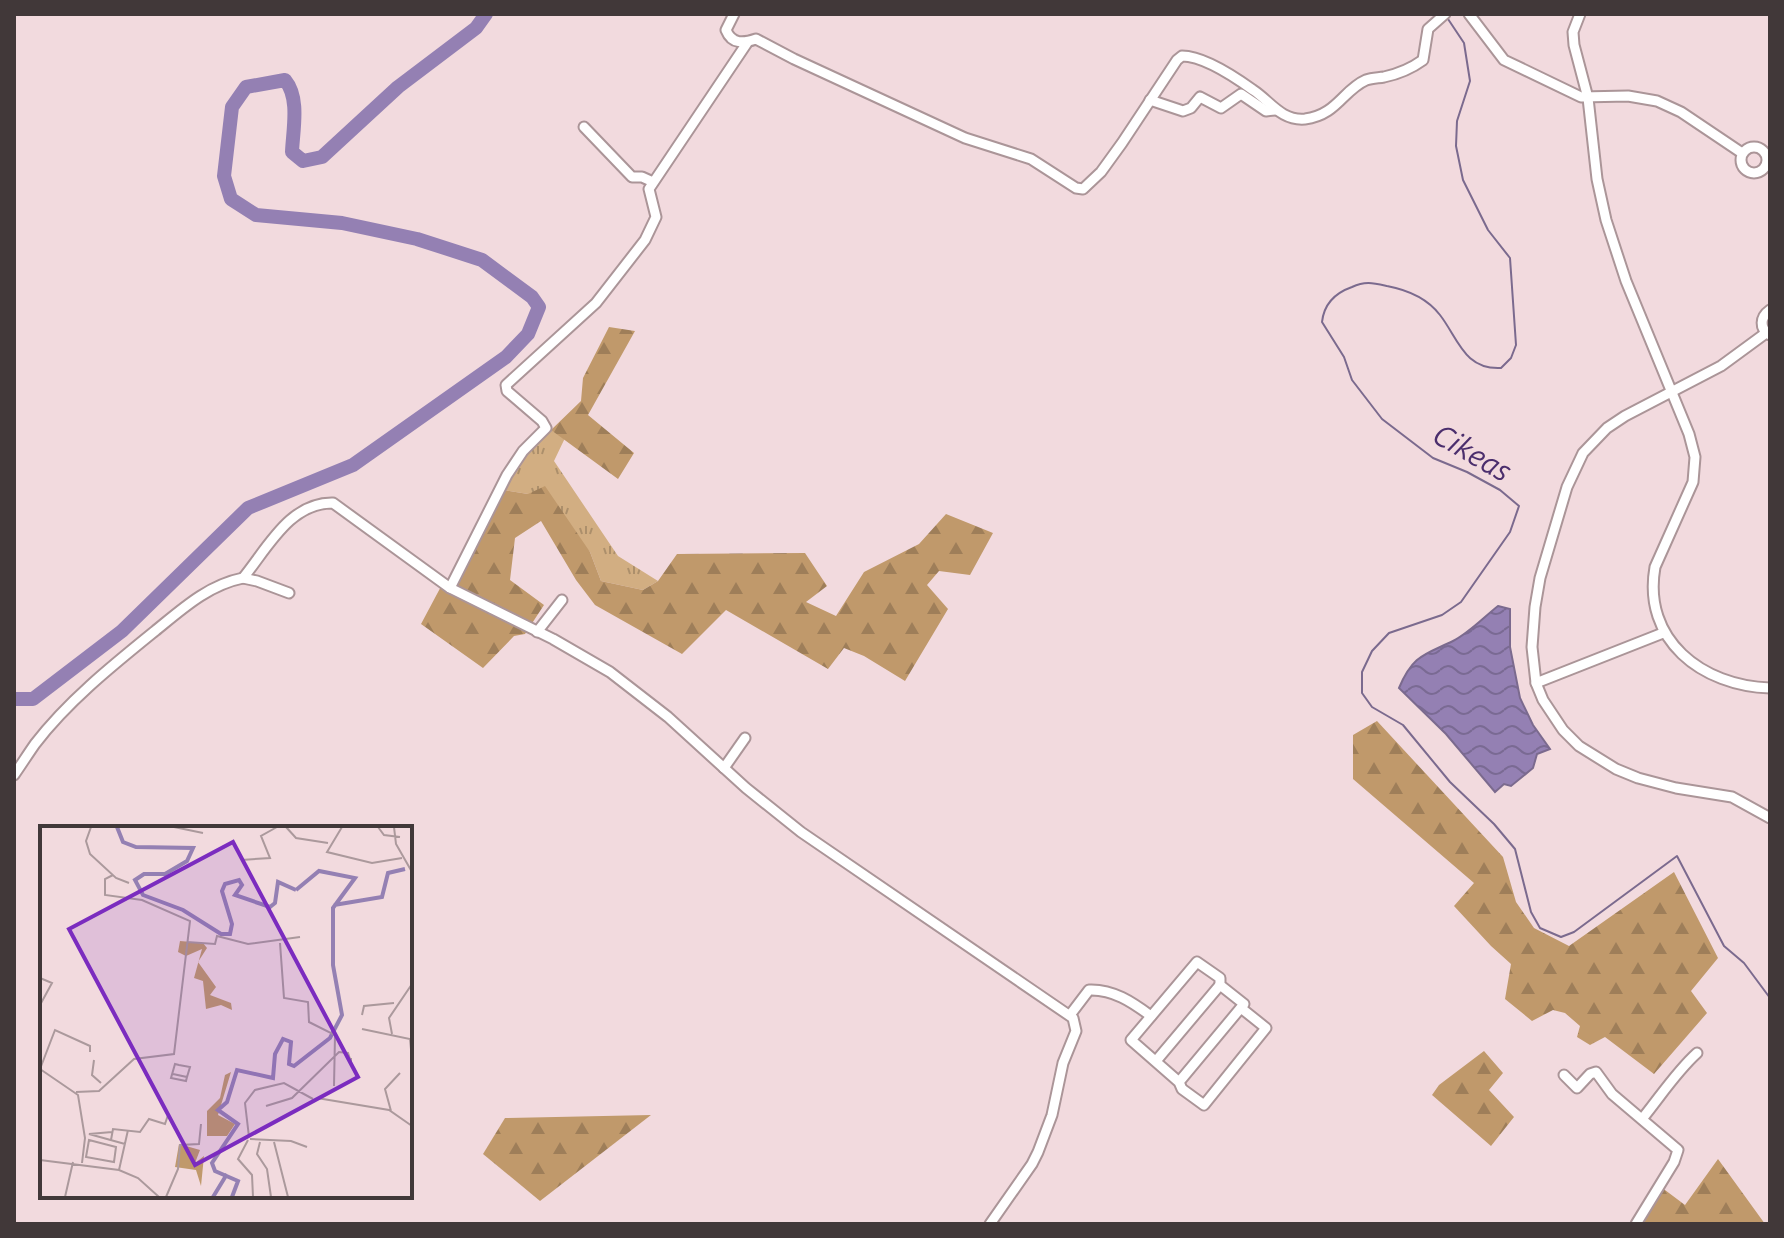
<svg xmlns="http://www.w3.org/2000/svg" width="1784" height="1238" font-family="Ubuntu,sans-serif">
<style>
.grass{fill:url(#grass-tufts)}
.forest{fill:url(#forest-firs)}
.water{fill:url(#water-waves);stroke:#7b6a8e;stroke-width:2}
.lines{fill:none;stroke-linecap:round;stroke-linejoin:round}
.stream{stroke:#7b6a8e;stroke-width:2}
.river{stroke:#9480b3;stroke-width:14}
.minor-casing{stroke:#ab9598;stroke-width:13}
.minor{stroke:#fff;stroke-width:9}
.labels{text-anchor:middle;stroke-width:7;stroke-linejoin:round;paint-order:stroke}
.water-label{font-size:30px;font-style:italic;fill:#4b2e6d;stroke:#f2dade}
.inset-river{fill:none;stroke:#9480b3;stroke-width:4}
.inset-road{fill:none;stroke:#ab999c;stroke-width:2}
.view{fill:#7b2cbf;fill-opacity:0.15;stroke:#7b2cbf;stroke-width:4}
.inset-edge{fill:none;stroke:#413839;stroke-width:4}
</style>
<defs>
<pattern id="grass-tufts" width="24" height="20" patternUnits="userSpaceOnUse" patternTransform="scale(2)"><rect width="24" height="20" fill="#d2ae82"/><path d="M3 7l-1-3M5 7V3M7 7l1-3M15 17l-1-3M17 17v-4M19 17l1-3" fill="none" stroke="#ac8f6b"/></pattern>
<pattern id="forest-firs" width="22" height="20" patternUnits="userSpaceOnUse" patternTransform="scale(2)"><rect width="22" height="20" fill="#c0996b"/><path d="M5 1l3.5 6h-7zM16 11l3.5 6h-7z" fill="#9e7e59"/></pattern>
<pattern id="water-waves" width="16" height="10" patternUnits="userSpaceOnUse" patternTransform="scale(2)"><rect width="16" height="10" fill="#9480b3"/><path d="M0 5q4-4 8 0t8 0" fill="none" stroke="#7a6a93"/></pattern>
</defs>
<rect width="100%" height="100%" fill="#f2dade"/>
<path class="grass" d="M551,430L565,438L554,461L618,556L658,581L643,590L601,581L590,552L528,494L503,490L525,456Z"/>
<g class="forest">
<path d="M609,327L635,331L588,415L634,453L618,479L551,430L581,401L583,378Z"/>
<path d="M545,486L590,552L601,581L643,590L658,581L677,554L805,553L827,586L806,602L836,616L864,572L919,544L946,514L993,533L970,575L939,571L927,585L948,609L905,681L864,656L844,648L828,669L726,610L682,654L595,605L576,580L541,521L515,538L510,580L544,605L525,634L514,636L483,668L421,624L445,579L453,585L503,490L528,494Z"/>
<path d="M1377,721L1503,857L1516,902L1534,928L1569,946L1674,872L1718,958L1691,991L1707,1013L1654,1074L1605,1037L1590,1045L1577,1037L1580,1026L1565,1013L1553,1010L1532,1021L1505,999L1511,964L1491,946L1454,906L1474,883L1353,779V735Z"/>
<path d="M1484,1051L1503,1073L1489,1090L1514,1117L1491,1146L1432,1095L1439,1085Z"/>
<path d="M651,1115L540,1201L483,1154L505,1118Z"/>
<path d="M1718,1159L1765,1224H1635L1657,1184L1685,1205Z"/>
</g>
<path class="water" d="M1498,606L1510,609V647L1520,698L1533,725L1550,749L1537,754L1533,768L1511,786L1504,784L1495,792L1446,734L1399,688C1413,655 1424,655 1453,641C1469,633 1484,617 1498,606Z"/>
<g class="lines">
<path class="stream" d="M1448,19L1464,43L1470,81L1457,121L1456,146L1463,180L1488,230L1510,258L1516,345L1511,358L1501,368C1464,370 1458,338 1440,315C1427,298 1408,290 1387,286C1373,283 1365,281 1352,287C1335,293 1324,304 1322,322L1344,357L1352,380L1382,419L1433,458L1467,472L1500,490L1519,506L1510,532L1461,602L1442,615L1389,633L1372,651L1362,672V693L1372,707L1403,725L1450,782L1494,824L1515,849L1531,912L1540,928L1561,937L1574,932L1677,856L1724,946L1744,963L1770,998"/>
<path class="river" d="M14,699H33L122,631L248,508L353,465L506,357L528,334L539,307L532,297L482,260L417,239L342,223L256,215L231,199L224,176L232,107L246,87L285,80C300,98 293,129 292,152L303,161L322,157L398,87L476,28L486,14"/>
<g class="minor-casing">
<g id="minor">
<path d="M734,14L726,30C732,45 744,43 756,39L794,59L965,138L1031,159L1076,188L1083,189L1101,172L1122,143L1177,60L1182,56C1204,56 1235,77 1253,90C1270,101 1281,121 1305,119C1337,115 1343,90 1366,80C1372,78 1378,78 1384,77C1398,74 1412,68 1423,60L1428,29L1445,14"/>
<path d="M1469,14L1504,60L1581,97L1628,96L1657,101L1681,112L1742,153"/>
<path d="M1580,14L1573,32L1574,45L1588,98L1597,179L1606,220L1626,281L1689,434L1695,457L1693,482L1655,567C1642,640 1702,686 1770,688"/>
<path d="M1150,100L1183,111L1191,108L1200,97L1221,108L1241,94L1266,111L1275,110"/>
<path d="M584,127L632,177H642L653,182"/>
<circle cx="1754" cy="160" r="13"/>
<path d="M1770,310C1760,317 1759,329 1770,335"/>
<path d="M1766,333L1721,366L1625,416L1607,428L1583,453L1567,487L1540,578L1535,607L1532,647L1536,683L1543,700L1563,730L1579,746L1616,769L1638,778L1676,788L1732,797L1770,818"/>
<path d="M243,578L257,581L289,593"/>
<path d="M450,588L507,475L523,451L546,428L542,421L507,391L506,385L596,303L645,240L656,217L649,189L747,43"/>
<path d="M537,632L562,600"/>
<path d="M1536,683L1663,633"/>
<path d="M724,768L745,738"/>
<path d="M14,775C21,765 28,754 35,744C68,701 113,665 155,631C182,609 208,585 243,578C267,549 290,502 333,503L450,588L553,639L610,672L668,717L746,788L801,832L1073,1018L1076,1031L1063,1063L1052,1115L1038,1152L1032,1164L990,1224"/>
<path d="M1070,1015L1089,990C1113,989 1132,1002 1151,1016"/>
<path d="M1156,1061L1220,985"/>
<path d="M1564,1075L1577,1088L1590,1074L1596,1072L1612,1094L1678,1150L1674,1162L1636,1224"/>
<path d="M1179,1082L1244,1004L1220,985V978L1197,962L1131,1040L1179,1082L1182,1089L1204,1105L1266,1028L1241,1008"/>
<path d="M1642,1119C1660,1097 1676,1072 1697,1053"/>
</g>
</g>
<use href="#minor" class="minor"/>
</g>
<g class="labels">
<g class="water-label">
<text transform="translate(1472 453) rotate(30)" y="10">Cikeas</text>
</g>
</g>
<g transform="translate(40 826)">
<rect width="372" height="372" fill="#f2dade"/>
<path d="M140,115L163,117L167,122L158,136L176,161L170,169L191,177L192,184L181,179L166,183L163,155L154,152L162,123L146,130L138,126ZM191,246L178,289L195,298L187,310H167V285L180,272L185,249ZM139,318L160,324L155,337L164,330L161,360L156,344L135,341Z" fill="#c0996b"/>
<path class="inset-river" d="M77,1L83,16L96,21L153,22L147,35L125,48H104L95,54L103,69L143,84L181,108H190L192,98L182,65L185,58L199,54L202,59L195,69L230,81L235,77L238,56L256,64M294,79L342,71L348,47L365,43M173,371L187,348M192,371L198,355L175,345L172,337L198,298L178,284L187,276L197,244L233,252L235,228L243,213L251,216L249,238L254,240L290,212L302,189L293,139V82L315,52L279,45L256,64"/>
<path class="inset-road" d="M51,1L46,15L50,28L76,52L89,57M134,1L163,7M246,1L256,12L288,17M302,1L287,26L332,37L362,32M338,1L344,9L360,11M354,1L356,18L372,46M201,34L230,32L221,10L237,1M147,116L175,118L177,110L208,118L260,111M240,117L244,172L268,176L269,196L295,209L294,260M0,152L12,157L0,179M322,189L324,180L354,177M322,203L370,213L372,234M352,208L349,192L372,158M54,234L52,249L61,257M0,243L38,269L45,312L42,337M0,243L15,204L50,220V226M133,248L147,251L150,241L139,239L135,238L131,252L146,255L147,251M36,266L59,265L94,233L134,228L150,95L102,74L65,69V53L73,49M277,272L349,284L372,300M226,280L252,272L299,226L308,227L311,236V232M351,285L345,263L360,247M72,306L49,308L85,318M209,311L205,277L215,264L244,257L273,273M210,313L251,315L267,321M49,314L76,321L74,336L46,331ZM71,314L73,303L100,306L109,293L125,298L128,289M208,314L198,333L212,349L213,371M220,316L217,328L227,343L231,371M234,316L248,371M0,334L79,344L98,352L119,371M79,344L88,304M25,371L33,336M126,371L138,343L140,319L159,318L161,298"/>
<path class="view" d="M193,16L318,251L155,339L29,103Z"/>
<rect width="372" height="372" class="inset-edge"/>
</g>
<rect width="1784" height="1238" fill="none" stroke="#413839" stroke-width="32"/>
</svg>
